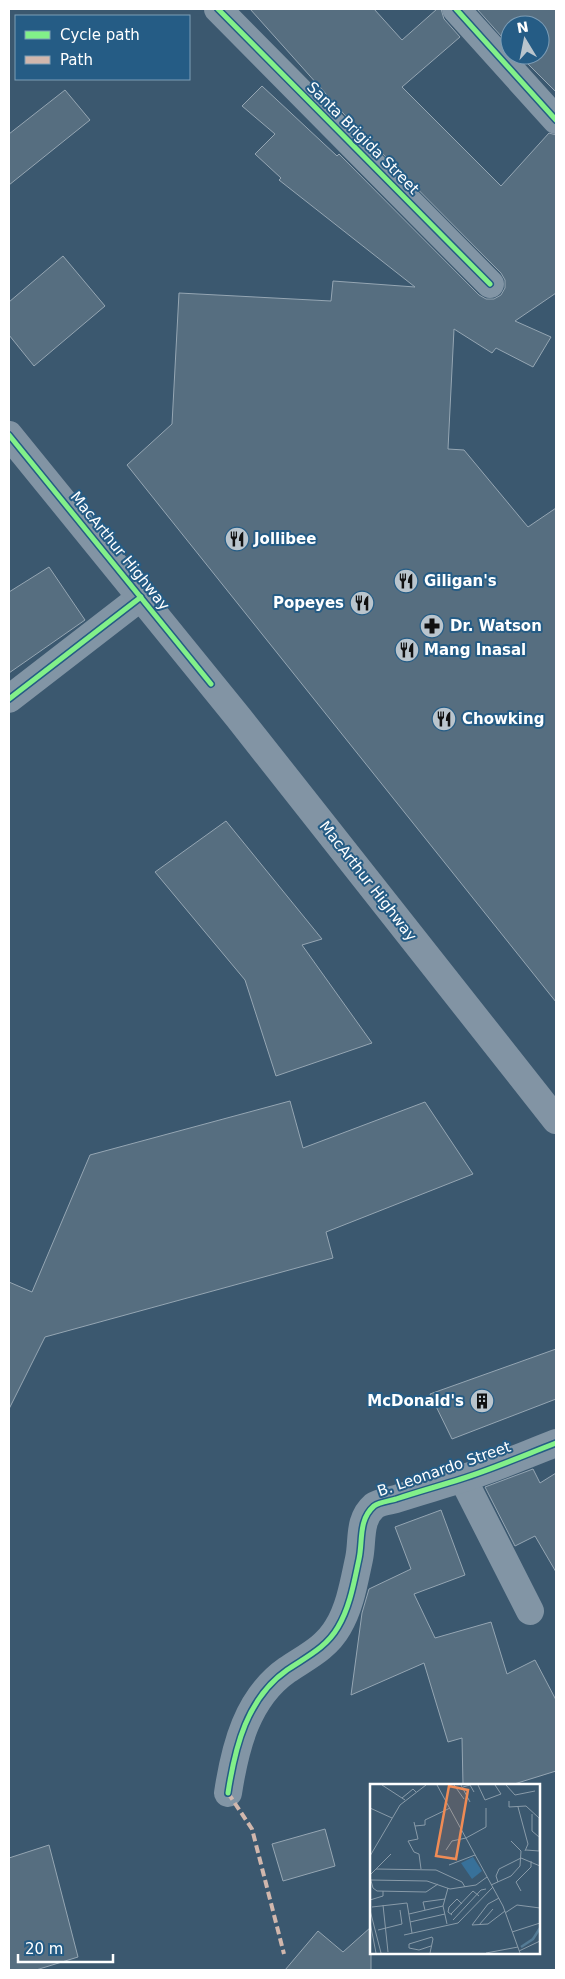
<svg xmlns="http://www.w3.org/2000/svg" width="565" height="1979" font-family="'DejaVu Sans',sans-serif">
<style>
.building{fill:#566e80;stroke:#95a6b3}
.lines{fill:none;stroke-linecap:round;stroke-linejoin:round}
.minor{stroke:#8295a5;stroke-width:28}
.highway{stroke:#8294a4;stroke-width:28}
.quiet{stroke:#d1b7ad;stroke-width:4;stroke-dasharray:8 4;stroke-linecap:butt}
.cycleway-casing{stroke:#255c85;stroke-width:8}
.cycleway{stroke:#82f089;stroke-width:5}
.labels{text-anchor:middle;stroke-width:4;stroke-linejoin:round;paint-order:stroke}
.street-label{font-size:15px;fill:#fff;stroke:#255c85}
.poi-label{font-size:15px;font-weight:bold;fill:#fff;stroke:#255c85;text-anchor:start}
.inset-river{fill:none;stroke:#547b95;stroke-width:2.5}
.inset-road{fill:none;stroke:#899ba9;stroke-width:1}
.view{fill:#ef8b55;fill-opacity:0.15;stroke:#ef8b55;stroke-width:2.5}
.inset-edge{fill:none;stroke:#fff;stroke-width:2.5}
</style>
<rect width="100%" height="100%" fill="#3b586f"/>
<g class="building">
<path d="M250,9H374L402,40L437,9H441L444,19L460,37L402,87L501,186L549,133L556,135V293L515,321L551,337L533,367L496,348L492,353L454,329L448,449L464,450L528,527L556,508V1002L127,465L172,424L179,293L331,301L333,281L415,287L279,180L281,178L255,154L275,134L242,106L262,86L337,156L339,154L479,295L486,299H494L501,295L505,288V280L501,273L352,123Z"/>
<path d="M477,9H556V92L519,55H540V25H510V46Z"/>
<path d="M65,90L90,120L9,185V134Z"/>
<path d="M63,256L105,306L34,366L9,335V302Z"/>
<path d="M49,567L85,620L9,673V592Z"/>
<path d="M226,821L322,939L302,945L372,1043L276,1076L245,980L155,872Z"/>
<path d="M290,1101L303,1148L425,1102L473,1174L326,1232L333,1258L45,1337L9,1409V1282L32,1292L90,1155Z"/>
<path d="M556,1349V1399L452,1439L430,1394Z"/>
<path d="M533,1469L540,1483L556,1473V1572L535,1536L515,1546L485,1487Z"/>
<path d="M441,1510L465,1575L414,1594L435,1638L491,1622L507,1674L535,1660L556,1700V1771L511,1785H463L462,1738L448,1742L424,1663L351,1695L362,1613L369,1589L411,1569L395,1527Z"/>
<path d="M325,1829L335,1866L283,1881L272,1844Z"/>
<path d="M49,1845L78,1957L36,1970H9V1858Z"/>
<path d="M371,1927V1970H285L318,1931L343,1952Z"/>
</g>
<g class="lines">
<g class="minor">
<path d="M218,9L490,284"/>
<path d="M456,9L556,120"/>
<path d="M9,699L141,597"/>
<path d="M463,1479L530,1611"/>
<path d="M228,1793C235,1747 247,1698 287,1670C306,1657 326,1648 338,1627C350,1607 354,1582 359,1559C363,1541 358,1520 374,1506C379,1502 389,1501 396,1499C417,1492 439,1486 461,1479C493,1469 525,1455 556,1443"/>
</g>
<path class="highway" d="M9,435L238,717L556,1120"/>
<path class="quiet" d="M228,1793L252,1829L284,1954"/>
<g class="cycleway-casing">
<g id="cycleway">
<path d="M218,9L490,284"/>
<path d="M456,9L556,120"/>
<path d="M9,435L211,684"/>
<path d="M9,699L141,597"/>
<path d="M228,1793C235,1747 247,1698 287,1670C306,1657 326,1648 338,1627C350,1607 354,1582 359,1559C363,1541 358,1520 374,1506C379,1502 389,1501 396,1499C417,1492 439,1486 461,1479C493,1469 525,1455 556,1443"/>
</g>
</g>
<use href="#cycleway" class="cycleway"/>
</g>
<defs>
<g id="restaurant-disc" transform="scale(1.25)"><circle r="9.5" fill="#bac5cd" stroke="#255c85"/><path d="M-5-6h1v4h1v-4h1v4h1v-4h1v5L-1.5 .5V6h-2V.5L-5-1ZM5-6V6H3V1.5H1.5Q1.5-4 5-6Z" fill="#111"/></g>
<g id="pharmacy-disc" transform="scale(1.25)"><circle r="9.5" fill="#bac5cd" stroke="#255c85"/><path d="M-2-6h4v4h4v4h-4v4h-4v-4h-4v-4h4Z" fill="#111"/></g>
<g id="building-disc" transform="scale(1.25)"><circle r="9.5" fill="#bac5cd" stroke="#255c85"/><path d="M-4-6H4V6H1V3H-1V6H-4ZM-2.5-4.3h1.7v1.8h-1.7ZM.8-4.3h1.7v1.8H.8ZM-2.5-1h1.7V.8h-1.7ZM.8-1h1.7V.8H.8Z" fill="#111"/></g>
</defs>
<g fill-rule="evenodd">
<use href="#restaurant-disc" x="237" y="539"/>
<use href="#restaurant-disc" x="406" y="581"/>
<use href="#restaurant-disc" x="362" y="603"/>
<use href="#pharmacy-disc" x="432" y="626"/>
<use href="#restaurant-disc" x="407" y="650"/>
<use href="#restaurant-disc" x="444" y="719"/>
<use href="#building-disc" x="482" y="1401"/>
</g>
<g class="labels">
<g class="street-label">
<text transform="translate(363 138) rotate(45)" y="5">Santa Brigida Street</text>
<text transform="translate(120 551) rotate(51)" y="5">MacArthur Highway</text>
<text transform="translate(368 881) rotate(52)" y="5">MacArthur Highway</text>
<text transform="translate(444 1469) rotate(-19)" y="5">B. Leonardo Street</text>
</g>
<g class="poi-label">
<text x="254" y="544">Jollibee</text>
<text x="424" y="586">Giligan's</text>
<text x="344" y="608" text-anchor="end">Popeyes</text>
<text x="450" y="631">Dr. Watson</text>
<text x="424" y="655">Mang Inasal</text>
<text x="462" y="724">Chowking</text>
<text x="464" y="1406" text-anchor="end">McDonald's</text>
</g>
</g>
<g transform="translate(370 1784)">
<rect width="170" height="170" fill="#3b586f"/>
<path d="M103,73L112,87L102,95L91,79Z" fill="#38719a"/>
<path class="inset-river" d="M151,163L163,155L170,144"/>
<path class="inset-road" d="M12,1L35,16M67,1L133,122L150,169M84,1L94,15M91,1L100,18M108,1L115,16L131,10L125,1M136,1L145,11L165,7M93,3L100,1L104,8M32,14L43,5L46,8M139,17V23L156,22L169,34V67L156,66M148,23L158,60L155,67M0,24L22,34M162,30V47L169,53M44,38L48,55L38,57L44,68L49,70L51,85M45,42L55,41V36L80,24M96,54L116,43V24M76,66L82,57L96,54M0,72L30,21L56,1M151,74L170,82M79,81L105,71M6,85L66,86L92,98L95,103M0,91L21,70M0,93L3,104L7,107L56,108L68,100M1,96L57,97L80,105L106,101L117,93M128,98L126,92L129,85L151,74M121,101L141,92L150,82L151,67L141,57M151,107L146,98L161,83V77M129,114L118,120L102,141L118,140L135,127M0,116L13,112V107M13,121L18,168M2,123L37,119L42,149M0,126L11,169M55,126L53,118L75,115M135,129L147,121L170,124M39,130L73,122M81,130L103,107L109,112M82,131L78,128L79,123L87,115L92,120M83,136L111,106L116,105M0,138L6,169M40,138L75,130M77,140L73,122L78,104M109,141L123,125M8,146L32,140L30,126M142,148L170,139M34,151L88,139L123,103M149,167L170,157M60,169L63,155L62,153L39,160V164L49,166L61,162M116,169L148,163"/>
<path class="view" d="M79,2L98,6L86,75L66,72Z"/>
<rect width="170" height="170" class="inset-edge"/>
</g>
<rect width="565" height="1979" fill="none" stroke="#ffffff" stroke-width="20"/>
<rect x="15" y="15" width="175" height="65" fill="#255c85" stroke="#7c9db6"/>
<rect x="25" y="31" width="25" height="8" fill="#82f089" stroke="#7c9db6"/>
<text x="60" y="40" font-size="15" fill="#ffffff">Cycle path</text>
<rect x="25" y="56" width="25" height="8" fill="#d1b7ad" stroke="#7c9db6"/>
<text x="60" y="65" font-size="15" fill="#ffffff">Path</text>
<g transform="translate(525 40) rotate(350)"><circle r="24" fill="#255c85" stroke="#7c9db6"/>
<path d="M0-4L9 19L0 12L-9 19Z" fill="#bac5cd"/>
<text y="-8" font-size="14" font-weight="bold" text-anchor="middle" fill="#ffffff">N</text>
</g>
<path d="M18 1954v8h95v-8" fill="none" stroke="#ffffff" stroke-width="2.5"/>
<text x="25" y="1954" font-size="15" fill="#ffffff" stroke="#255c85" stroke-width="4" paint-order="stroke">20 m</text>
</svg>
